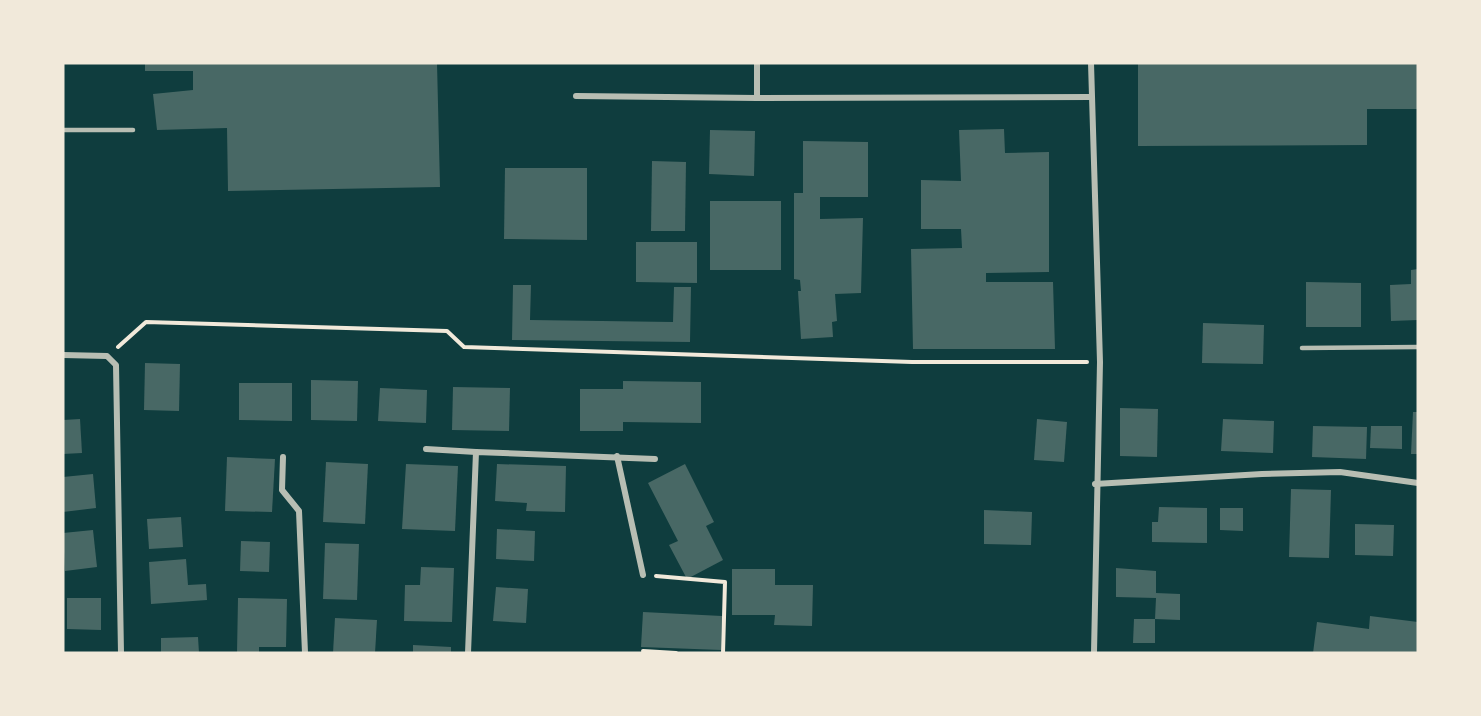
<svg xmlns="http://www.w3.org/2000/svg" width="1481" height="716" font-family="'Roboto Condensed',sans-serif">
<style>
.building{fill:#486865}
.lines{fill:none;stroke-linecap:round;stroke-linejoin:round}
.path{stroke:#f1e9da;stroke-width:4}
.service{stroke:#b8beb3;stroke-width:4.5}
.minor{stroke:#b8beb3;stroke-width:6}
</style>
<rect width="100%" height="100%" fill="#0f3d3e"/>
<g class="building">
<path d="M145,63H437L440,187L228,191L227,128L157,130L153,94L193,90V71H145Z"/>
<path d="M1138,63H1418V109H1367V145L1138,146Z"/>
<path d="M1004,129L1005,153L1049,152V272L986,273V282H1053L1055,349H913L911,249L962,248L961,229H921V180L961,181L959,130Z"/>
<path d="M710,130L755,131L754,176L709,174Z"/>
<path d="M803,141L868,142V197H820V219L863,218L861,293L835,294L837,321L832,322L833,337L801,339L798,291H801L800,280L794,279V193H803Z"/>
<path d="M652,161L686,162L685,231H651Z"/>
<path d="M505,168H587V240L504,239Z"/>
<rect x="710" y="201" width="71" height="69"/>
<path d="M636,242H697V283L636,282Z"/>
<path d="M1418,269V320L1391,321L1390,285L1411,284V270Z"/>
<path d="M1306,282L1361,283V327H1306Z"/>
<path d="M513,285H531L530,320L673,322L674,287H691L690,342L512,340Z"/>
<path d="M1203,323L1264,325L1263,364L1202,363Z"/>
<path d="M145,363L180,364L179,411L144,410Z"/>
<path d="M311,380L358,381L357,421L311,420Z"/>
<path d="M623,381L701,382V423L623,422V431H580V389H623Z"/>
<path d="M239,383H292V421L239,420Z"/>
<path d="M453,387L510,388L509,431L452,430Z"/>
<path d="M380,388L427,390L426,423L378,421Z"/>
<path d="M1120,408L1158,409L1157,457L1120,456Z"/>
<path d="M1413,412H1418V454H1411Z"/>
<path d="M80,419L82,453L63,454V420Z"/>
<path d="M1037,419L1067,422L1064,462L1034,460Z"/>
<path d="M1223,419L1274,421L1273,453L1221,451Z"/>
<path d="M1313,426L1367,427L1366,459L1312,457Z"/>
<path d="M1371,426H1402V449L1370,448Z"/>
<path d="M227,457L275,459L272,512L225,511Z"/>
<path d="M326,462L368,464L365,524L323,522Z"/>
<path d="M406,464L458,466L455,531L402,529Z"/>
<path d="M497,464L566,466L565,512L526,511L527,503L495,501Z"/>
<path d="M685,464L714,522L706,526L723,560L687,579L669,545L678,541L648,483Z"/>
<path d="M93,474L96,508L63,512V477Z"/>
<path d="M1291,489L1331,490L1329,558L1289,557Z"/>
<path d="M1159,507L1207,508V543L1152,542V522H1158Z"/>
<path d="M1220,508H1243V531L1220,530Z"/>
<path d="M984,510L1032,512L1031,545L984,544Z"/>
<path d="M181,517L183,547L149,549L147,519Z"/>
<path d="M1355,524L1394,525L1393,556L1355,555Z"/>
<path d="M497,529L535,531L534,561L496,559Z"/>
<path d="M93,530L97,567L65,571L63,533Z"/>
<path d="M241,541L270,542L269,572L240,571Z"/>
<path d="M325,543L359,544L357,600L323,599Z"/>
<path d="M186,559L188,585L206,584L207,600L151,604L149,562Z"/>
<path d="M421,567L454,568L452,622L404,621L405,585H420Z"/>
<path d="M1116,568L1156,571V593L1180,594V620L1155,619L1156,598L1116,597Z"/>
<path d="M732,569H775V585H813L812,626L774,625L775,615H732Z"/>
<path d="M496,587L528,589L526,623L493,621Z"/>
<path d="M67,598H101V630L67,629Z"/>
<path d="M238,598L287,599L286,647H259V653H237Z"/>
<path d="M643,612L722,616L721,650L641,647Z"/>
<path d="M1370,616L1418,622V653H1313L1317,622L1369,629Z"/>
<path d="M335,618L377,620L375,653H333Z"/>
<path d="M1134,619H1155V643H1133Z"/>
<path d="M198,637L199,653H161V638Z"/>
<path d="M413,645L451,647V653H413Z"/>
</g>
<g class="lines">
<g class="path">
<path d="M118,347L146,322L447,331L464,347L912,362H1087"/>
<path d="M656,576L725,582L723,653"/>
<path d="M643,651L676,653"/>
</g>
<g class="service">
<path d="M63,130H133"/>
<path d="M1302,348L1418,347"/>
</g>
<g class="minor">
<path d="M757,63V98L1091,97"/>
<path d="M1091,63L1100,362L1094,653"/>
<path d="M576,96L757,98"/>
<path d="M63,355L107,356L116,365L121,653"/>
<path d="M426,449L476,452"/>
<path d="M617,456L643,575"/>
<path d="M283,457L282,490L299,511L305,653"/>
<path d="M1095,484L1262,474L1340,472L1418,483"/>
<path d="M468,653L476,452L655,459"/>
</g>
</g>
<rect width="1481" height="716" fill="none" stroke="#f1e9da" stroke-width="129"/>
</svg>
